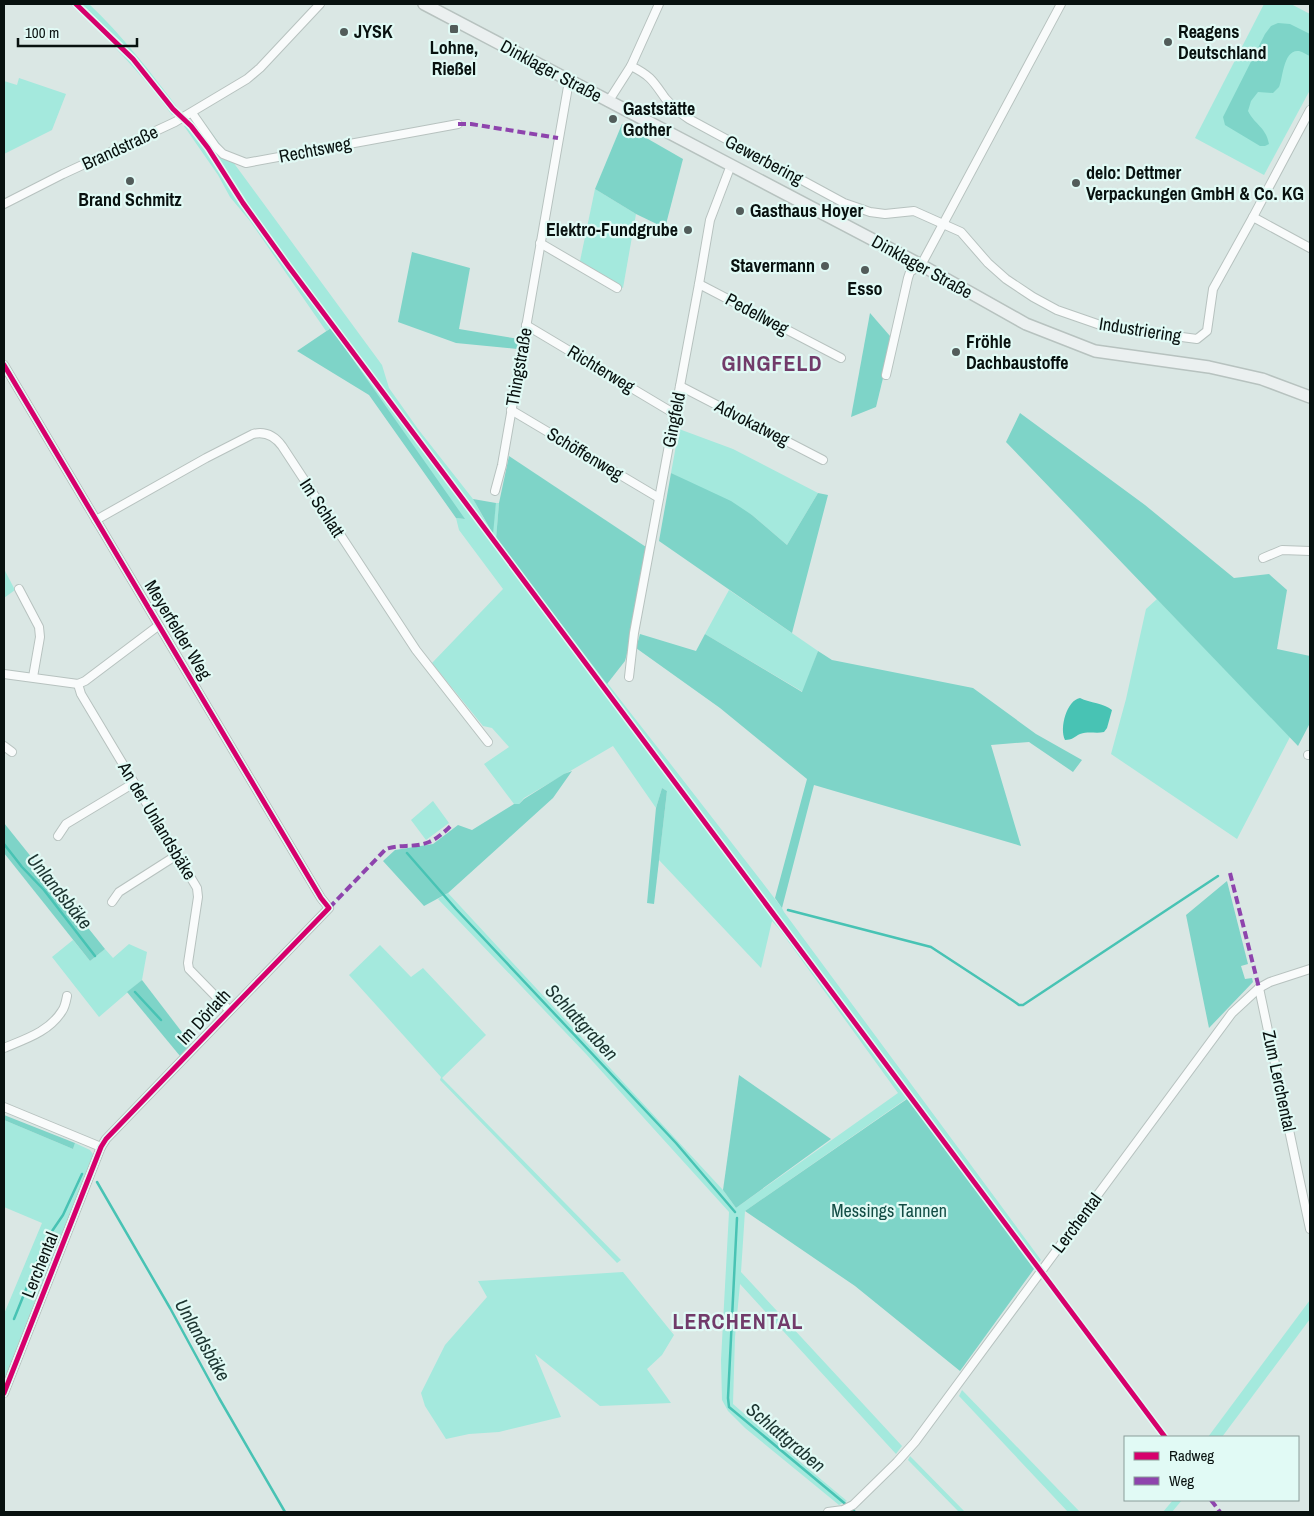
<svg xmlns="http://www.w3.org/2000/svg" width="1314" height="1516" font-family="'Archivo Narrow',sans-serif">
<style>
.green{fill:#a4e9dd}
.forest{fill:#7ed4c8}
.water{fill:#48c3b4}
.lines{fill:none;stroke-linecap:round;stroke-linejoin:round}
.stream{stroke:#48c3b4;stroke-width:2.5}
.minor-casing{stroke:#b7c2bf;stroke-width:10}
.secondary-casing{stroke:#b7c2bf;stroke-width:14}
.minor{stroke:#f9fbfb;stroke-width:8}
.secondary{stroke:#ebf0f0;stroke-width:11}
.quiet{stroke:#8e44ad;stroke-width:4;stroke-dasharray:8 4;stroke-linecap:butt}
.cycleway-casing{stroke:#e1faf5;stroke-width:8}
.cycleway{stroke:#d6006c;stroke-width:5}
.poi-dot{fill:#525c5a;stroke:#e1faf5;stroke-width:2}
.labels{text-anchor:middle;stroke-width:4.5;stroke-linejoin:round;paint-order:stroke}
.poi-label{font-size:18px;font-weight:bold;fill:#08110f;stroke:#e1faf5;text-anchor:start}
.street-label{font-size:18px;fill:#08110f;stroke:#e1faf5}
.park-label{font-size:18px;fill:#124d45;stroke:#e1faf5}
.water-label{font-size:19px;font-style:italic;fill:#1c3430;stroke:#e1faf5}
.district-label{font-size:22px;font-weight:bold;letter-spacing:1px;fill:#713b6a;stroke:#e1faf5}
</style>
<rect width="100%" height="100%" fill="#dae7e4"/>
<g class="green">
<path d="M70,4H89C123,36 152,74 180,111L172,115C141,73 109,39 70,4Z"/>
<path d="M1264,4H1291L1310,14V90L1264,175L1195,138Z"/>
<path d="M19,78L66,94L52,130L4,154V81L17,85Z"/>
<path d="M200,117L382,365L389,388L418,429L473,499L492,533L496,503H499L496,539C591,663 687,784 782,908L784,912L1041,1260L1034,1269L906,1099L745,1211L741,1272L902,1446L896,1454L740,1284L735,1337L733,1404L787,1451L847,1501L839,1505L745,1428L728,1411L722,1400L721,1360L729,1212L586,1054L438,899L448,893L723,1190L736,1208L898,1093L780,930L772,921L761,968L659,860L667,791L662,788L656,808L613,746L524,798L519,804H514L484,764L509,747L492,728L483,726L432,663L503,589L459,530L456,518L464,519L331,328L326,331L250,221L230,197L218,175L184,126Z"/>
<path d="M595,189L636,214L623,288L580,261Z"/>
<path d="M679,429L733,449L818,493L787,545L752,515L671,473Z"/>
<path d="M4,569L15,590L4,598Z"/>
<path d="M729,590L818,651L803,692L705,634Z"/>
<path d="M1157,599L1290,737L1237,839L1111,754L1126,699L1146,609Z"/>
<path d="M433,801L449,823L426,840L411,820Z"/>
<path d="M73,940L90,961L105,949L113,958L129,944L147,952L142,980L99,1017L52,957Z"/>
<path d="M380,945L411,977L423,968L486,1035L442,1078L621,1260L617,1263L440,1080L441,1077L349,975Z"/>
<path d="M4,1120L73,1149L75,1143L90,1150L95,1157L4,1381V1314L42,1223L4,1207Z"/>
<path d="M623,1272L674,1335L662,1355L647,1369L671,1403L600,1406L535,1354L561,1417L499,1432L469,1434L446,1439L425,1406L421,1393L445,1345L487,1297L478,1281Z"/>
<path d="M1310,1300V1319L1222,1437H1208Z"/>
<path d="M962,1390L1080,1512H1068L959,1396Z"/>
<path d="M910,1456L965,1512H959L908,1460Z"/>
<path d="M1173,1500H1182L1172,1512H1163Z"/>
</g>
<g class="forest">
<path d="M1278,23L1290,24L1310,34V56C1307,55 1303,52 1299,51C1283,49 1283,79 1279,87C1277,89 1275,91 1273,93L1258,92L1251,101L1248,111C1255,125 1266,127 1269,144L1265,146H1260L1225,125L1223,117L1265,34L1271,26Z"/>
<path d="M622,124L683,159L665,228L636,214L595,189Z"/>
<path d="M412,252L470,268L459,329L519,339L517,349L456,343L398,322Z"/>
<path d="M870,313L890,336L884,374L876,407L851,417Z"/>
<path d="M331,328L465,519L456,518L369,395L297,351Z"/>
<path d="M1020,413L1145,505L1234,578L1269,574L1287,590L1277,649L1310,656V723L1298,746L1006,442Z"/>
<path d="M509,456L646,547L633,631L625,661L607,684L496,539L499,503Z"/>
<path d="M671,473L731,501L752,515L787,545L818,493L828,495L792,633L659,541Z"/>
<path d="M473,499L496,503L493,534Z"/>
<path d="M640,634L696,651L705,634L802,692L818,651L832,660L973,688L1036,734L1082,760L1073,772L1029,742L991,745L1021,846L814,785L782,908L775,898L807,779L720,708L636,648Z"/>
<path d="M572,771L553,798L448,893L424,906L383,861L395,850L433,844L458,825L472,830L514,804H519L524,799L564,774Z"/>
<path d="M662,788L667,791L654,904L647,903L656,808Z"/>
<path d="M4,823L105,949L90,961L4,853Z"/>
<path d="M1227,881L1248,964L1241,966L1245,979L1252,978L1253,982L1209,1028L1186,915Z"/>
<path d="M142,980L191,1044L180,1056L127,992Z"/>
<path d="M739,1075L831,1139L736,1208L723,1190Z"/>
<path d="M907,1099L1034,1269L960,1371L855,1286L745,1211Z"/>
<path d="M4,1115L75,1143L73,1149L4,1120Z"/>
</g>
<path class="water" d="M1080,698C1090,703 1104,703 1112,710L1107,728L1104,732C1096,734 1089,731 1080,734C1074,737 1072,740 1065,740C1059,728 1067,700 1080,698Z"/>
<g class="lines">
<g class="stream">
<path d="M4,844L22,867L44,890L95,956"/>
<path d="M407,853L456,909L676,1143L735,1212"/>
<path d="M788,910L931,947L1012,1000L1019,1005H1023L1218,876"/>
<path d="M135,992L161,1020"/>
<path d="M97,1182L170,1308L219,1398L285,1512"/>
<path d="M737,1218L728,1398L729,1407L855,1512"/>
<path d="M14,1319L46,1240L63,1215L82,1174"/>
</g>
<g class="minor-casing">
<g id="minor">
<path d="M659,4L631,66C651,76 653,81 665,98C672,106 680,113 689,119L844,203L870,212L885,214L914,211L961,232L988,263L1006,279L1033,297L1057,310L1106,327L1197,339L1207,331L1213,289L1253,217L1310,248"/>
<path d="M608,102L631,66"/>
<path d="M192,113L215,146L223,154L246,163L458,124"/>
<path d="M4,204L63,174L175,122L247,79L260,68L320,4"/>
<path d="M1253,217L1310,110"/>
<path d="M540,243L617,288"/>
<path d="M699,284L841,358"/>
<path d="M526,325L675,414"/>
<path d="M4,365L321,898L329,908L106,1139L101,1147L4,1393"/>
<path d="M886,375L908,278L910,272L921,265L927,254L1061,4"/>
<path d="M680,386L823,460"/>
<path d="M511,410L659,498"/>
<path d="M495,491L502,465L569,81"/>
<path d="M96,520L206,458L253,434C265,431 274,435 282,446L416,650L488,742"/>
<path d="M1263,558L1282,550L1310,551"/>
<path d="M19,589L39,627L40,637L33,677"/>
<path d="M4,674L78,684L85,681L158,626"/>
<path d="M629,677L634,633L699,284L710,220L731,165"/>
<path d="M78,684L81,694L197,888L198,897L188,963L189,969L229,1010"/>
<path d="M4,746L12,752"/>
<path d="M1308,755H1310"/>
<path d="M58,836L66,824L134,783"/>
<path d="M112,902L119,892L177,855"/>
<path d="M1259,988L1310,1229"/>
<path d="M4,1048C25,1039 49,1032 62,1011C65,1007 66,1001 67,996"/>
<path d="M4,1107L101,1147"/>
<path d="M828,1512L843,1510L853,1505L897,1462L915,1442L1232,1013L1259,988L1270,982L1310,969"/>
</g>
</g>
<g class="secondary-casing">
<path id="secondary" d="M424,4L921,265L1026,324L1095,351L1209,367L1262,379L1310,397"/>
</g>
<use href="#minor" class="minor"/>
<use href="#secondary" class="secondary"/>
<g class="quiet">
<path d="M458,124H471L558,138"/>
<path d="M1230,873L1259,988"/>
<path d="M329,908L386,849C400,844 415,848 429,842C437,839 445,831 452,825"/>
<path d="M1211,1500L1220,1512"/>
</g>
<g class="cycleway-casing">
<g id="cycleway">
<path d="M76,4L133,59L173,109L191,126L208,148L243,203L289,267L1165,1437"/>
<path d="M4,365L321,898L329,908L106,1139L101,1147L4,1393"/>
</g>
</g>
<use href="#cycleway" class="cycleway"/>
</g>
<g class="poi-dot">
<rect x="449" y="24" width="10" height="10" rx="2.5"/>
<circle cx="344" cy="32" r="5"/>
<circle cx="1168" cy="42" r="5"/>
<circle cx="613" cy="119" r="5"/>
<circle cx="130" cy="181" r="5"/>
<circle cx="1076" cy="183" r="5"/>
<circle cx="740" cy="211" r="5"/>
<circle cx="688" cy="230" r="5"/>
<circle cx="825" cy="266" r="5"/>
<circle cx="865" cy="270" r="5"/>
<circle cx="956" cy="352" r="5"/>
</g>
<g class="labels">
<g class="poi-label">
<text x="354" y="38">JYSK</text>
<text x="1178" y="38">Reagens<tspan x="1178" dy="21">Deutschland</tspan></text>
<text x="454" y="54" text-anchor="middle">Lohne,<tspan x="454" dy="21">Rießel</tspan></text>
<text x="623" y="115">Gaststätte<tspan x="623" dy="21">Gother</tspan></text>
<text x="1086" y="179">delo: Dettmer<tspan x="1086" dy="21">Verpackungen GmbH &amp; Co. KG</tspan></text>
<text x="130" y="206" text-anchor="middle">Brand Schmitz</text>
<text x="750" y="217">Gasthaus Hoyer</text>
<text x="678" y="236" text-anchor="end">Elektro-Fundgrube</text>
<text x="815" y="272" text-anchor="end">Stavermann</text>
<text x="865" y="295" text-anchor="middle">Esso</text>
<text x="966" y="348">Fröhle<tspan x="966" dy="21">Dachbaustoffe</tspan></text>
</g>
<g class="street-label">
<text transform="translate(551 71) rotate(28)" y="6">Dinklager Straße</text>
<text transform="translate(120 148) rotate(-25)" y="6">Brandstraße</text>
<text transform="translate(315 150) rotate(-11)" y="6">Rechtsweg</text>
<text transform="translate(764 160) rotate(28)" y="6">Gewerbering</text>
<text transform="translate(922 267) rotate(29)" y="6">Dinklager Straße</text>
<text transform="translate(757 314) rotate(28)" y="6">Pedellweg</text>
<text transform="translate(1140 330) rotate(9)" y="6">Industriering</text>
<text transform="translate(519 367) rotate(-80)" y="6">Thingstraße</text>
<text transform="translate(601 369) rotate(31)" y="6">Richterweg</text>
<text transform="translate(674 420) rotate(-79)" y="6">Gingfeld</text>
<text transform="translate(752 423) rotate(27)" y="6">Advokatweg</text>
<text transform="translate(585 454) rotate(31)" y="6">Schöffenweg</text>
<text transform="translate(322 508) rotate(57)" y="6">Im Schlatt</text>
<text transform="translate(178 630) rotate(59)" y="6">Meyerfelder Weg</text>
<text transform="translate(157 821) rotate(59)" y="6">An der Unlandsbäke</text>
<text transform="translate(204 1017) rotate(-47)" y="6">Im Dörlath</text>
<text transform="translate(1279 1081) rotate(78)" y="6">Zum Lerchental</text>
<text transform="translate(1077 1223) rotate(-53)" y="6">Lerchental</text>
<text transform="translate(40 1265) rotate(-68)" y="6">Lerchental</text>
</g>
<g class="park-label">
<text x="889" y="1217">Messings Tannen</text>
</g>
<g class="water-label">
<text transform="translate(60 891) rotate(51)" y="7">Unlandsbäke</text>
<text transform="translate(582 1022) rotate(47)" y="7">Schlattgraben</text>
<text transform="translate(203 1340) rotate(60)" y="7">Unlandsbäke</text>
<text transform="translate(786 1437) rotate(40)" y="7">Schlattgraben</text>
</g>
<g class="district-label">
<text x="772" y="371">GINGFELD</text>
<text x="738" y="1329">LERCHENTAL</text>
</g>
</g>
<rect width="1314" height="1516" fill="none" stroke="#08110f" stroke-width="10"/>
<rect x="1124" y="1436" width="175" height="65" fill="#e1faf5" stroke="#8a9d99"/>
<rect x="1134" y="1452" width="25" height="8" fill="#d6006c" stroke="#8a9d99"/>
<text x="1169" y="1461" font-size="15" fill="#08110f">Radweg</text>
<rect x="1134" y="1477" width="25" height="8" fill="#8e44ad" stroke="#8a9d99"/>
<text x="1169" y="1486" font-size="15" fill="#08110f">Weg</text>
<path d="M18 38v8h119v-8" fill="none" stroke="#08110f" stroke-width="2.5"/>
<text x="25" y="38" font-size="15" fill="#08110f" stroke="#e1faf5" stroke-width="4" paint-order="stroke">100 m</text>
</svg>
